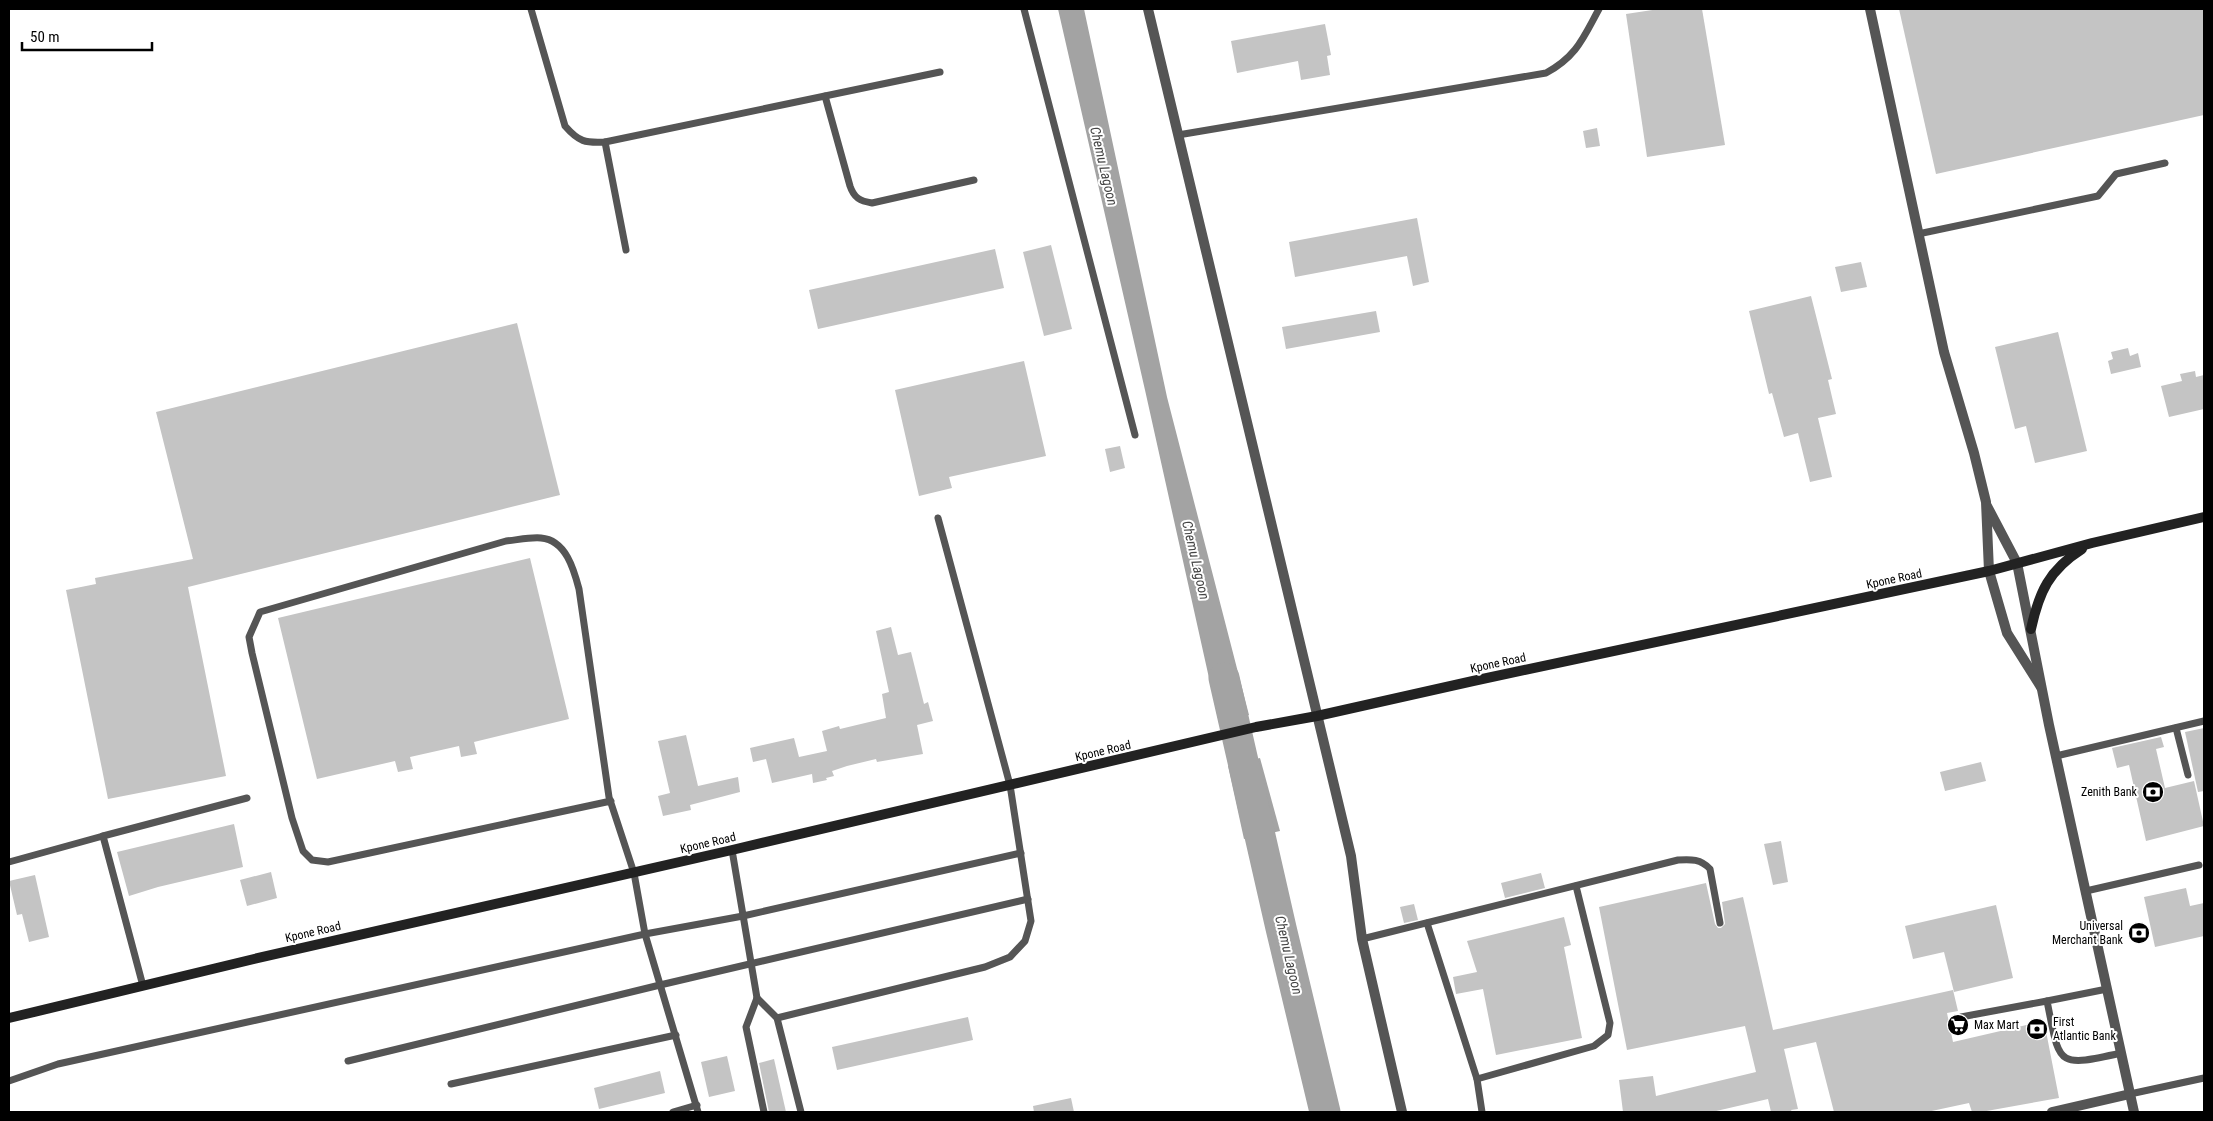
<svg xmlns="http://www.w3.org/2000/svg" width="2213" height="1121" font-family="'Roboto Condensed',sans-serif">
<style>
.water{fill:#a3a3a3}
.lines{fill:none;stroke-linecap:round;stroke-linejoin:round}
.river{stroke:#a3a3a3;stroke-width:31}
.building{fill:#c4c4c4}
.service{stroke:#555;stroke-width:7}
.minor{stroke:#555;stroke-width:10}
.tertiary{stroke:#555;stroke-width:10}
.secondary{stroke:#222;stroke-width:10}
.labels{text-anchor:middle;stroke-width:4;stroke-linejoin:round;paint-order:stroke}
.street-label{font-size:12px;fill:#000;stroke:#fff}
.poi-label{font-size:12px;fill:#000;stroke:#fff;text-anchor:end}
.water-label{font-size:14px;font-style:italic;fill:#444;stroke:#fff}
</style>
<rect width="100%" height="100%" fill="#fff"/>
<g class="water">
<path d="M1058,9H1084L1167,397L1249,715L1219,723L1145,390Z"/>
<path d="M1260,758L1280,831L1244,839L1228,766Z"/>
</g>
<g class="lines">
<path class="river" d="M1224,678L1281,928L1325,1112"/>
</g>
<g class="building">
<path d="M1659,9H1702L1725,145L1647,157L1626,14Z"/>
<path d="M1899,9H2204V115L1936,174Z"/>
<path d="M1325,24L1331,55L1327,56L1330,75L1301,80L1298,61L1237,73L1231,41Z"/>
<path d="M1597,128L1600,146L1586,148L1583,131Z"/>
<path d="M1417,218L1429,282L1413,286L1407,256L1295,277L1289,242Z"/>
<path d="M1051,245L1072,329L1044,336L1023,252Z"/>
<path d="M995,249L1004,288L818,329L809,290Z"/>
<path d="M1861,262L1867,287L1841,292L1835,267Z"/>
<path d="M1811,296L1832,379L1828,380L1836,414L1818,418L1832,477L1810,482L1798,433L1784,437L1772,393L1769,394L1749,311Z"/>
<path d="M1376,311L1380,332L1286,349L1282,327Z"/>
<path d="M517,323L560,495L188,587L226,776L108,799L66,590L96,584L95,578L193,559L156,412Z"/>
<path d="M2058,332L2087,451L2035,463L2026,426L2015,429L1995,347Z"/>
<path d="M2128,348L2130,356L2138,353L2141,367L2111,374L2108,361L2113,359L2111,352Z"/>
<path d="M1024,361L1046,456L949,477L952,488L919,496L895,390Z"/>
<path d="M2195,371L2196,377L2204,375V409L2169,417L2161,386L2182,381L2180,374Z"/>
<path d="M1120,446L1125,468L1110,472L1105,449Z"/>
<path d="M530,558L569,719L474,742L477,754L461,757L459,746L410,757L413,769L398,772L395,761L317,779L278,618Z"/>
<path d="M891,627L898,655L911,652L924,704L928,702L933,721L917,725L923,754L877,762L876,759L847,766L832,771L834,776L826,778L827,780L813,783L812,774L772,783L766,759L753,762L750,748L794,738L799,757L827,751L822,731L839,726L840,729L886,718L882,694L889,692L876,631Z"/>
<path d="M2204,728V791L2198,792L2185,732Z"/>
<path d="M686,735L698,786L738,777L740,792L690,805L691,810L663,816L658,796L670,793L658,741Z"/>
<path d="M2161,737L2164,747L2156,749L2165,788L2194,781L2204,826L2146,841L2129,765L2117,768L2112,748Z"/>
<path d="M1981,762L1986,781L1945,791L1940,772Z"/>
<path d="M234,824L243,867L158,887L129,896L117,852Z"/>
<path d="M1781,841L1788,882L1773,885L1764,844Z"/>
<path d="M271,872L277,898L247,906L240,880Z"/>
<path d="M1541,873L1545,888L1505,898L1501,883Z"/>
<path d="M35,875L49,937L29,942L22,914L17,915L9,881Z"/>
<path d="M1706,883L1715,924L1718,928H1721L1725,924L1722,902L1743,897L1773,1030L1953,990L1958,1011L1947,1013L1953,1042L2044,1021L2059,1098L1981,1112H1972L1969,1103L1927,1112H1834L1816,1042L1784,1049L1798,1109L1791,1110L1792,1112H1771L1768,1099L1712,1112H1623L1619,1080L1653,1076L1656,1096L1756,1072L1745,1026L1627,1050L1599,907Z"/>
<path d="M2186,888L2190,906L2204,903V936L2155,947L2144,897Z"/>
<path d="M1414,904L1418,920L1404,923L1400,907Z"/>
<path d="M1996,905L2013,978L1954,992L1944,952L1913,959L1905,926Z"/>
<path d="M1564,917L1571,945L1564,947L1582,1038L1496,1055L1483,989L1456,994L1453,977L1477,972L1467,941Z"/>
<path d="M968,1017L973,1040L837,1070L832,1047Z"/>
<path d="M727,1056L735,1091L709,1097L701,1062Z"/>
<path d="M774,1059L786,1112H769L759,1063Z"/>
<path d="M660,1071L665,1093L599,1109L594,1088Z"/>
<path d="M1071,1098L1074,1112H1034L1033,1106Z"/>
</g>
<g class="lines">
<g class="service">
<path d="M531,9L565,126C579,142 585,143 605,142L940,72"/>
<path d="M1024,9L1135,435"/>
<path d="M825,96L850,186C854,198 860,201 872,203L974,180"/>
<path d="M1178,135L1546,73C1577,56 1583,38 1599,9"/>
<path d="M605,142L626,250"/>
<path d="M1918,234L2098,196L2116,174L2165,163"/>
<path d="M2176,728L2188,775"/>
<path d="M2056,756L2204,721"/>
<path d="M611,801L328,862L312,860L303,851L292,818L252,653L249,637L260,612L506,541C517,540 530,537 541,538C566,540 574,570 579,589L609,797L634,873L645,934L698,1112"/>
<path d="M732,850L757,998L746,1027L764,1112"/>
<path d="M9,862L103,836"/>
<path d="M2086,891L2199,865"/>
<path d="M1427,923L1477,1079L1594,1046L1608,1035L1610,1023L1576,886"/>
<path d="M1362,939L1678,860C1691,859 1701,859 1710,869L1720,923"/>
<path d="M143,986L103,836L247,798"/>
<path d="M2107,989L2047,1001C2060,1065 2055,1068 2121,1053"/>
<path d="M757,998L777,1018L801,1112"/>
<path d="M1961,1017L2047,1001"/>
<path d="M777,1018L985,967L1010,957L1025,941L1031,921L1010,785L938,518"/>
<path d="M348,1061L660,985L1028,899"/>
<path d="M1477,1079L1482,1112"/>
<path d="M9,1081L58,1064L645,934L743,916L1021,853"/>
<path d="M451,1084L676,1035"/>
<path d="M2130,1094L2204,1078"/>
<path d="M673,1112L697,1105"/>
</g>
<g class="minor">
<path d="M1148,9L1351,856L1362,939L1402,1112"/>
<path d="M2052,1112L2130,1094"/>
</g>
<g class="tertiary">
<path d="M1870,9L1944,352L1974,453L1986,502L1989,571L2007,633L2041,687"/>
<path d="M1987,506L2017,563L2049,725L2134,1112"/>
</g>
<g class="secondary">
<path d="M2031,629C2039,592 2049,570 2082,549"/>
<path d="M9,1018L254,959L732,850L1256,727L1317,716L1473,681L1989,571L2092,543L2204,517"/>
</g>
</g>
<defs>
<g id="bank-disc" transform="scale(1.125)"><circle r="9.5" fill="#000" stroke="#fff"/><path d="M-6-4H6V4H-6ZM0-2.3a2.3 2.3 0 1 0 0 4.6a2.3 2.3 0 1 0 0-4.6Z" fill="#fff"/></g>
<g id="supermarket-disc" transform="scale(1.125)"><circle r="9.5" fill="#000" stroke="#fff"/><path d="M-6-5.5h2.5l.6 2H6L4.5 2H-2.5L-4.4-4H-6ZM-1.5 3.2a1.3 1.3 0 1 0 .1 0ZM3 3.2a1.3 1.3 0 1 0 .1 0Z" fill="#fff"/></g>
</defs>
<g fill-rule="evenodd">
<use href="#bank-disc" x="2153" y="792"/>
<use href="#bank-disc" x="2139" y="933"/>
<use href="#supermarket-disc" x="1958" y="1025"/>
<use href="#bank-disc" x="2037" y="1029"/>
</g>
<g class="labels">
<g class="street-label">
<text transform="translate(1894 579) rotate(-12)" y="4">Kpone Road</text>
<text transform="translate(1498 663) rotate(-12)" y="4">Kpone Road</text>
<text transform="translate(1103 751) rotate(-13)" y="4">Kpone Road</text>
<text transform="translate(708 843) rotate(-13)" y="4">Kpone Road</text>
<text transform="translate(313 932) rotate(-13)" y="4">Kpone Road</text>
</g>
<g class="poi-label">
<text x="2137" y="796">Zenith Bank</text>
<text x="2123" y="930">Universal<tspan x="2123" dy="14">Merchant Bank</tspan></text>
<text x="2053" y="1026" text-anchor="start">First<tspan x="2053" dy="14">Atlantic Bank</tspan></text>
<text x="1974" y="1029" text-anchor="start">Max Mart</text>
</g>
<g class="water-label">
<text transform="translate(1104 166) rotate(77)" y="5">Chemu Lagoon</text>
<text transform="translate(1196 560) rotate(77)" y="5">Chemu Lagoon</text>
<text transform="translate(1289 955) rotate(77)" y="5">Chemu Lagoon</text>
</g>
</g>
<rect width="2213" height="1121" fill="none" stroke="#000000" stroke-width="20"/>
<path d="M22 42v8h130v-8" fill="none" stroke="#000000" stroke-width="2.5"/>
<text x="30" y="42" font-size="15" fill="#000000" stroke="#ffffff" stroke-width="4" paint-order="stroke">50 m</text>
</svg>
